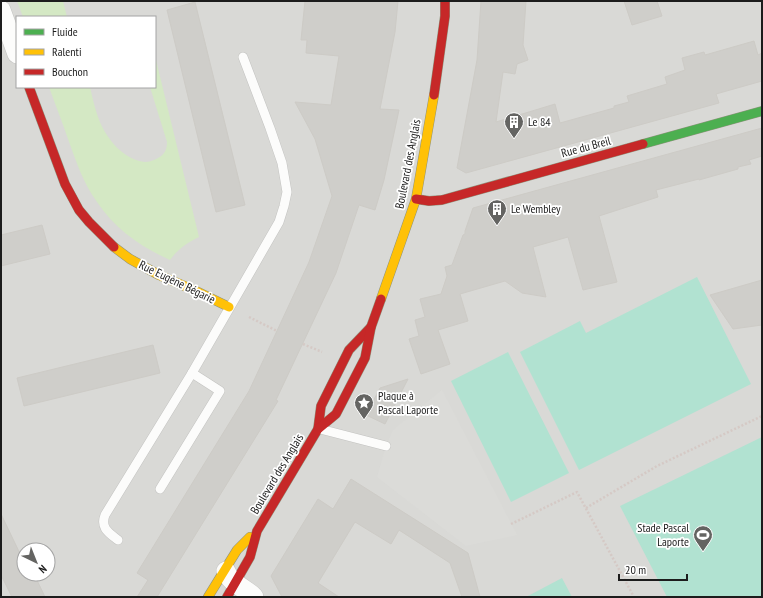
<svg xmlns="http://www.w3.org/2000/svg" width="763" height="598" font-family="'PT Sans Narrow',sans-serif">
<style>
.residential{fill:#d9d9d6;fill-rule:evenodd}
.grass{fill:#d4e8c4}
.pitch{fill:#b1e2d1}
.parking{fill:#dbdbd8}
.building{fill:#cfceca;stroke:#cdcbc6}
.lines{fill:none;stroke-linecap:round;stroke-linejoin:round}
.lane-casing{stroke:#c3c3c1;stroke-width:10}
.street-casing{stroke:#c3c3c1;stroke-width:20}
.fast-casing{stroke:#90947e;stroke-width:10}
.slow-casing{stroke:#90947e;stroke-width:10}
.jam-casing{stroke:#90947e;stroke-width:10}
.path{stroke:#d5c9c5;stroke-width:2.5;stroke-dasharray:2 2;stroke-linecap:butt}
.lane{stroke:#fcfcfb;stroke-width:9}
.street{stroke:#fcfcfb;stroke-width:19}
.fast{stroke:#4caf50;stroke-width:9}
.slow{stroke:#ffc107;stroke-width:9}
.jam{stroke:#c62828;stroke-width:9}
.labels{text-anchor:middle;stroke-width:3.5;stroke-linejoin:round;paint-order:stroke}
.poi-label{font-size:12px;fill:#1c1c1c;stroke:#fff;text-anchor:start}
.street-label{font-size:12px;fill:#1c1c1c;stroke:#fff}
</style>
<rect width="100%" height="100%" fill="#eaeae5"/>
<path class="residential" d="M1,1H762V597H1ZM17,17H155V87H17ZM24,550H48V574H24Z"/>
<g class="grass">
<path d="M17,1H63L67,17H23Z"/>
<path d="M155,56L199,237C188,242 177,250 170,260C141,247 115,229 97,202C83,183 76,161 68,139C62,121 55,104 49,87H90C92,96 94,105 97,114C103,133 117,153 136,160C142,162 147,163 154,160C163,156 167,152 167,142L150,87H155Z"/>
</g>
<g class="pitch">
<path d="M697,277L751,384L579,470L520,352L580,321L586,333Z"/>
<path d="M508,352L569,473L511,502L451,381Z"/>
<path d="M762,437V597H667L620,506Z"/>
<path d="M562,578L572,597H526Z"/>
</g>
<path class="parking" d="M442,390L517,535L466,546L377,477L386,446L393,430Z"/>
<g class="building">
<path d="M305,1H398L395,32L380,109L399,110L384,180L375,210L359,205L336,273L276,400L278,401L157,597H137L148,580L137,573L249,391L309,262L332,196L315,139L295,102L331,105L339,56L306,53L307,40H301Z"/>
<path d="M481,1H526L523,45L528,60L517,64L515,74L503,72L496,122L555,104L560,123L614,108V106L629,102L627,96L667,84L665,77L685,70L682,58L704,52L705,55L754,41L758,55L762,53V81L716,94L719,103L466,173L457,168L477,60Z"/>
<path d="M624,1H657L662,16L632,25Z"/>
<path d="M195,2L245,205L216,212L167,10Z"/>
<path d="M762,128V156L749,160L751,164L738,167V169L699,180V179L656,190L658,197L599,216L617,282L583,290L568,237L533,247L546,297L522,293L505,281L460,294L468,321L438,330L450,364L421,374L409,339L419,336L415,320L425,317L420,299L441,294L447,276L445,267L452,265L463,235L465,234V231L473,208Z"/>
<path d="M42,225L50,254L1,266V235Z"/>
<path d="M762,280V325L733,329L710,295Z"/>
<path d="M153,345L160,373L24,406L17,378Z"/>
<path d="M408,379L385,424L366,415L380,388Z"/>
<path d="M351,479L468,553L480,597H462L450,563L399,530L391,544L355,522L318,583L339,597H282L271,576L318,499L333,509Z"/>
<path d="M1,514L24,562V574H34L45,597H12L1,575Z"/>
</g>
<g class="lines">
<g class="lane-casing">
<g id="lane">
<path d="M320,429L386,446"/>
<path d="M160,489L220,391L192,373"/>
<path d="M118,540C109,533 100,528 105,515L192,373L279,222L284,206L287,192L282,163L270,128L243,57"/>
</g>
</g>
<g class="street-casing">
<g id="street">
<path d="M1,10L17,54"/>
<path d="M226,571C229,582 244,588 252,595L254,597"/>
</g>
</g>
<g class="fast-casing">
<path id="fast" d="M643,144L762,111"/>
</g>
<g class="slow-casing">
<g id="slow">
<path d="M114,247L130,259L159,275L196,291L229,307"/>
<path d="M381,299L416,199L434,95"/>
<path d="M208,597L237,550L250,537"/>
</g>
</g>
<g class="jam-casing">
<g id="jam">
<path d="M29,87L65,184L79,210L89,222L114,247"/>
<path d="M434,95L445,16V1"/>
<path d="M416,199L429,201L442,200L643,144"/>
<path d="M318,429L321,406L349,350L371,327"/>
<path d="M227,597L250,557L257,531L318,429L336,414L365,358L371,327L381,299"/>
</g>
</g>
<g class="path">
<path d="M249,317L277,331"/>
<path d="M303,344L322,352"/>
<path d="M586,508L657,466L762,416"/>
<path d="M511,524L577,492L634,597"/>
</g>
<use href="#lane" class="lane"/>
<use href="#street" class="street"/>
<use href="#fast" class="fast"/>
<use href="#slow" class="slow"/>
<use href="#jam" class="jam"/>
</g>
<defs>
<g id="building-pin" transform="scale(1)"><path d="M0 17L-7.5 6A9.5 9.5 0 1 1 7.5 6Z" fill="#646462" stroke="#fff"/><path d="M-4-6H4V6H1V3H-1V6H-4ZM-2.5-4.3h1.7v1.8h-1.7ZM.8-4.3h1.7v1.8H.8ZM-2.5-1h1.7V.8h-1.7ZM.8-1h1.7V.8H.8Z" fill="#fff"/></g>
<g id="sight-pin" transform="scale(1)"><path d="M0 17L-7.5 6A9.5 9.5 0 1 1 7.5 6Z" fill="#646462" stroke="#fff"/><path d="M0-6L1.8-2.2L6-1.7L2.9 1.2L3.7 5.4L0 3.3L-3.7 5.4L-2.9 1.2L-6-1.7L-1.8-2.2Z" fill="#fff"/></g>
<g id="stadium-pin" transform="scale(1)"><path d="M0 17L-7.5 6A9.5 9.5 0 1 1 7.5 6Z" fill="#646462" stroke="#fff"/><path d="M0-5a6.5 5 0 1 0 0 10a6.5 5 0 1 0 0-10ZM-3.5-1.8h7v3.6h-7Z" fill="#fff"/></g>
</defs>
<g fill-rule="evenodd">
<use href="#building-pin" x="514" y="122"/>
<use href="#building-pin" x="497" y="209"/>
<use href="#sight-pin" x="364" y="403"/>
<use href="#stadium-pin" x="703" y="535"/>
</g>
<g class="labels">
<g class="poi-label">
<text x="528" y="126">Le 84</text>
<text x="511" y="213">Le Wembley</text>
<text x="378" y="400">Plaque à<tspan x="378" dy="14">Pascal Laporte</tspan></text>
<text x="689" y="532" text-anchor="end">Stade Pascal<tspan x="689" dy="14">Laporte</tspan></text>
</g>
<g class="street-label">
<text transform="translate(586 147) rotate(-15)" y="4">Rue du Breil</text>
<text transform="translate(408 164) rotate(-79)" y="4">Boulevard des Anglais</text>
<text transform="translate(177 282) rotate(26)" y="4">Rue Eugène Bégarie</text>
<text transform="translate(277 474) rotate(-59)" y="4">Boulevard des Anglais</text>
</g>
</g>
<rect width="763" height="598" fill="none" stroke="#1c1c1c" stroke-width="4"/>
<rect x="16" y="16" width="140" height="72" fill="#ffffff" stroke="#a4a4a4"/>
<rect x="24" y="29" width="20" height="6" fill="#4caf50" stroke="#a4a4a4"/>
<text x="52" y="36" font-size="12" fill="#1c1c1c">Fluide</text>
<rect x="24" y="49" width="20" height="6" fill="#ffc107" stroke="#a4a4a4"/>
<text x="52" y="56" font-size="12" fill="#1c1c1c">Ralenti</text>
<rect x="24" y="69" width="20" height="6" fill="#c62828" stroke="#a4a4a4"/>
<text x="52" y="76" font-size="12" fill="#1c1c1c">Bouchon</text>
<g transform="translate(36 562) rotate(137)"><circle r="19" fill="#ffffff" stroke="#a4a4a4"/>
<path d="M0-3L7 15L0 10L-7 15Z" fill="#646462"/>
<text y="-6" font-size="11" font-weight="bold" text-anchor="middle" fill="#1c1c1c">N</text>
</g>
<path d="M619 574v6h68v-6" fill="none" stroke="#1c1c1c" stroke-width="2"/>
<text x="625" y="574" font-size="12" fill="#1c1c1c" stroke="#ffffff" stroke-width="3" paint-order="stroke">20 m</text>
</svg>
